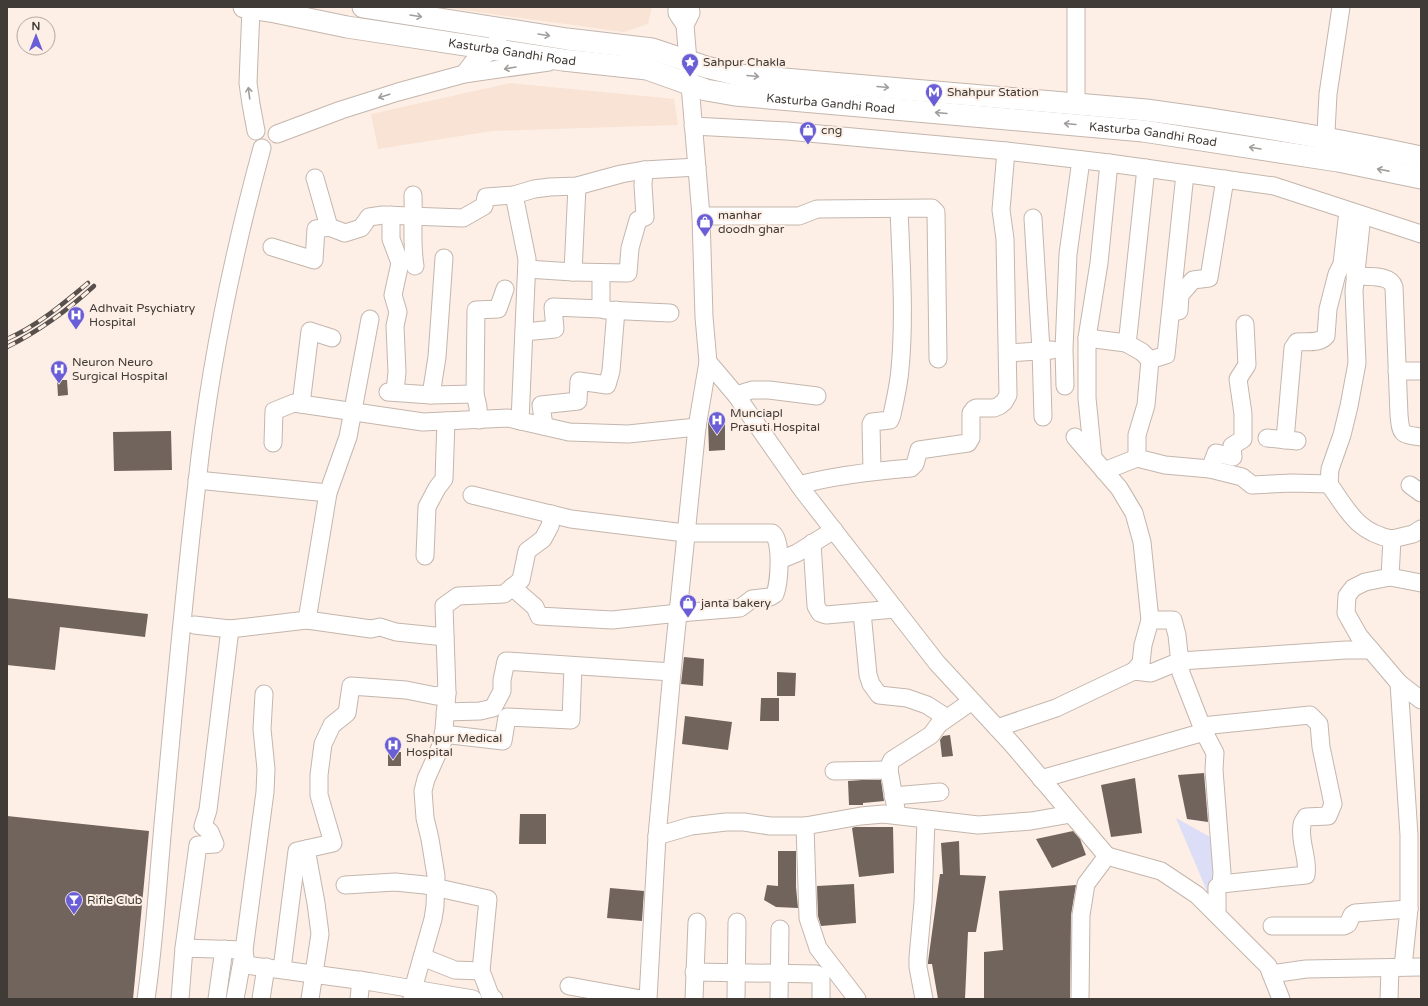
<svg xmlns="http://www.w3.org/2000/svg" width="1428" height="1006" font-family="'Varela Round',sans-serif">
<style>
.built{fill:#f9e3d5}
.green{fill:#dcddf6}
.building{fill:#71645c}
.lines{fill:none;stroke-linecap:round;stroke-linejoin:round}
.minor-casing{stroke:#c4b6ad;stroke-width:19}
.major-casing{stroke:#c4b6ad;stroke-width:23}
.minor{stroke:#fff;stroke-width:17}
.major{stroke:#fff;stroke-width:21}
.rail-casing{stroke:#57504c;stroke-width:4.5}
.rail{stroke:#fdefe5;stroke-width:3;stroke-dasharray:9;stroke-linecap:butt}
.oneway{stroke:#a09d9b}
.labels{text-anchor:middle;stroke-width:4;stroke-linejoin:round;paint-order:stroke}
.street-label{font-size:12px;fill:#413b37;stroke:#fdefe5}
.poi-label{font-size:12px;fill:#413b37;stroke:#fdefe5;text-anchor:start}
</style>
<rect width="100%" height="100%" fill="#fdefe5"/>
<g class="built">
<path d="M441,7H652L648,24L624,32Z"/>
<path d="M510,83L674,99L678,125L492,131L378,149L371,114Z"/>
</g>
<path class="green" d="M1176,818L1212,838L1213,905Z"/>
<g class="building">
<path d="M57,380H67L68,395L58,396Z"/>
<path d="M725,420V450L709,451L708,421Z"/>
<path d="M171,431L172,470L114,471L113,432Z"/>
<path d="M7,598L148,614L145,637L60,627L55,670L7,665Z"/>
<path d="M684,657L704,659L703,686L681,684Z"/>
<path d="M777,672L796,673L795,696H777Z"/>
<path d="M761,698H779V721H760Z"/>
<path d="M685,716L732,722L728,750L682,744Z"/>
<path d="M950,735L953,756L942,757L940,740L943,736Z"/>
<rect x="388" y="752" width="13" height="14"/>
<path d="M1204,773L1208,822L1187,819L1178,775Z"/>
<path d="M1135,778L1142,833L1111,837L1101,785Z"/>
<path d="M862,780H881L884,801L863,803V805H849L848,781Z"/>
<path d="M520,814H546V844H519Z"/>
<path d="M7,816L149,831L133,999H7Z"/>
<path d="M855,827H893L894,873L859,877L852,828Z"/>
<path d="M1073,831L1080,839L1086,855L1052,868L1036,839Z"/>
<path d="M959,841L960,875L986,876L976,932H968L965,999H938L932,964H928V962L940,874H943L941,843Z"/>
<path d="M778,851H796V887L798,908L776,907L764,900L767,885L778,886Z"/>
<path d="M854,884L856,923L821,926L818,916L817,886Z"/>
<path d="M1076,885L1071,915L1070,999H984V952L1003,950L999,891Z"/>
<path d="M610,888L644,891L642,921L607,918Z"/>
</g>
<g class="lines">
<g class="minor-casing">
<g id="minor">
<path d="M677,7V13L685,25"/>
<path d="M690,7L691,13L685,25L701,216L704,317L708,362L736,395L804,492L937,663L1012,744L1107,856L1086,884L1081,915L1080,999"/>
<path d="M251,8L248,83L251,104L256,131"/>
<path d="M464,74L474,61L495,49L500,29"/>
<path d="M1076,104V7"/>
<path d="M693,126L787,131L1006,151L1109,163L1274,186L1421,234"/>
<path d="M277,134L341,110L398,92L464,74L549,62"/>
<path d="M1325,151L1328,94L1341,7"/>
<path d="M413,195C414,219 411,242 415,266"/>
<path d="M514,195L527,259L520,421"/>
<path d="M391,215V239L400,263L393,295L398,312L395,326L397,372L395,392"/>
<path d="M701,216H799L817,209L932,208L936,212L938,359"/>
<path d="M1033,218L1041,350L1043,417"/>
<path d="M329,227L345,233L361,228L369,217L383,215L463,218L484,206L486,197L514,195L534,189L550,187L577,186L621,174L644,170L697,167"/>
<path d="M272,247L314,260L316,229L329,227L315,178"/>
<path d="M527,269L573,272L577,186"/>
<path d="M573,272L628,273L630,248L638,220L645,217L643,185L644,170"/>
<path d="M1355,276C1367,277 1390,274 1394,287L1399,415C1401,435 1401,434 1421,437"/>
<path d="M605,310L670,313"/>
<path d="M1179,311L1180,295L1193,280L1209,278L1225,179"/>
<path d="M524,332L555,329L553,307L601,309V273"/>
<path d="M1087,338L1126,343L1128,336L1146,168"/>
<path d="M1126,343L1142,352L1150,360L1166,355L1185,174"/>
<path d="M1008,353L1052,350"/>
<path d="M1397,371H1421"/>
<path d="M1065,386L1064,349L1068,254L1081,160"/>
<path d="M388,392L431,395L475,394L478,407L479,420"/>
<path d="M475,394L476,310L498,309L505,289"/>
<path d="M431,395L437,357L444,258"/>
<path d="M736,395L752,390H769L817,396"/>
<path d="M301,404L310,331L332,338"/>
<path d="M544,426L541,405L578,401L579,381L607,385L611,371L616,310"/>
<path d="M1075,437L1119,488L1134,513L1142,542L1150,620"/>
<path d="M1267,438L1297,441"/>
<path d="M1285,440L1293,348L1297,342C1306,341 1320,344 1326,336L1328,309L1337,274L1342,264L1348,211"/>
<path d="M273,443L274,411L294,403L423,422L508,418L569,432L628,434L697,427"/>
<path d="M1093,458L1087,398V338L1099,263L1109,163"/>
<path d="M1137,458V435L1146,405L1150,360"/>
<path d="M1210,469L1242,477L1252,485L1292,483L1329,484L1330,469L1342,435L1349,406L1357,363L1354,291L1362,215"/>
<path d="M872,471L871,424L872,422L890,420L892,415C895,400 899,384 900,369C905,316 901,262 899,209"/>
<path d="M1104,471L1137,458L1165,465L1210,469L1216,453L1233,457L1232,446L1243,439V414L1238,379L1247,365L1245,324"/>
<path d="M197,480L328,493"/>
<path d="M1329,484C1348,511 1357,532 1392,539L1390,577"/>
<path d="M799,485C836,475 874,471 911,468L915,464L919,450L968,443L971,438V413L974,409L976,408H994L999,406L1004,402L1008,395L1005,239L1001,210L1006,151"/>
<path d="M1410,485L1421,493"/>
<path d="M472,495L571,519L685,533H772C783,540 779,584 775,594L770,597L752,599L740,608L679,613L612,620L539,616L535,607L512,587"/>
<path d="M1392,539L1413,534L1421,529"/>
<path d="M812,543L816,606L820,613L826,615L895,609"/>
<path d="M425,556L427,507L437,488L444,479L446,421"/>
<path d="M780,560L797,553L834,530"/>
<path d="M1421,583L1390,577L1365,582L1353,588L1347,596L1346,613L1359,636L1399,683L1421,700"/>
<path d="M862,612L868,675L871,684L879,695L907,698L927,705L947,718"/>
<path d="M307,620L328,493L348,437L370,319"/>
<path d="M230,629L307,620L371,629L380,627L396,632L445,637"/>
<path d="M1134,671L1151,673L1180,661L1346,650H1371"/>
<path d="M1399,683L1409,835V909L1403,967"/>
<path d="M445,712L480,711L493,708L502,691V680L506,661L672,672"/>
<path d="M1202,726L1310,715L1319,724L1321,747L1333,804L1328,816L1306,817C1305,819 1302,822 1302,825C1299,842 1309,859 1306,875L1221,884"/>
<path d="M997,728L1056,708L1134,671L1141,663L1143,645L1150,620H1173L1177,635L1181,673L1204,732L1041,779"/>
<path d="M1204,732L1215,753L1214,770L1222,873L1221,884L1217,887V915"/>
<path d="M443,734L503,741L507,717L571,720L573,666"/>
<path d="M834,771L889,770"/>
<path d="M893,796L940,792"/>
<path d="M897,815L889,770L890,764L892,760L931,735L939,724L972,701"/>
<path d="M657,836L691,826L726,822H744L770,826H805"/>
<path d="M306,849L316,903L320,934L310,999"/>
<path d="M1107,856L1161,871L1197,895L1268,966L1281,999"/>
<path d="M345,885L395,882L425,885L488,899L481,971L490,995L494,999"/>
<path d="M1272,926H1344L1348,924L1352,915L1355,913L1409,909"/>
<path d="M184,948L198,845L215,844L210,832L203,826L208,810L230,629L194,625"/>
<path d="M422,957L455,970L481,971"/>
<path d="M282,969L297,851L333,843L319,795V775L323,744L332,725L347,713L351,686L406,690L436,696L447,693"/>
<path d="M694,972L816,974L821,977V999"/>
<path d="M1271,974L1306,969L1421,967"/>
<path d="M569,986L641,999"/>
<path d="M146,999C155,938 158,876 164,814C174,703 184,593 197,483C209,369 232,258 262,148"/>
<path d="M180,999L184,948L244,950L246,965L372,982L473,999"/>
<path d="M217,999L224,949"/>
<path d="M235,999L244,950L265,792L266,769L262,729L264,694"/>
<path d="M261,999L266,967"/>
<path d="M359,999L361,980"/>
<path d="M412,999L413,989L433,919L435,906L436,876L430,839L425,818L423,791L426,779L443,741L447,693L444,606L458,596L504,594L521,580L527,551L543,539L550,526L552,514"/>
<path d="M648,999L657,836L672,672L697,427L708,362"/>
<path d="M694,999L697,922"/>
<path d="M736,999L737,922"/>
<path d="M779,999L780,929"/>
<path d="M857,999L818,948L808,918L805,826L861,816L883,814L978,825L1031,821L1071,814"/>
<path d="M924,999L918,967V957L923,902L926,820"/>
<path d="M1389,999L1390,968"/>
</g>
</g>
<g class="major-casing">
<g id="major">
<path id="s1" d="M244,7L275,12L347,27L563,60L647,69L706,90L735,95L1143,131L1338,161L1421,178"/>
<path d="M363,7L567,39L652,49L706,67L739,75L1146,110C1238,122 1330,138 1421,157"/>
</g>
</g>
<use href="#minor" class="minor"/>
<use href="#major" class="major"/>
<g class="rail-casing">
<g id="rail">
<path d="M7,339C37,326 63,304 88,283"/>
<path d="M7,347C39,331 68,310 94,286"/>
</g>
</g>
<use href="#rail" class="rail"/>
</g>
<defs><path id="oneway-shaft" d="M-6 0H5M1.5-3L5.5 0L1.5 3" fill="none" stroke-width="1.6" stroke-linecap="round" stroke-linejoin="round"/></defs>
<g class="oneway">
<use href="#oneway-shaft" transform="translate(416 16) rotate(9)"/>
<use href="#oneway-shaft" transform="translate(544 35) rotate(9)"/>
<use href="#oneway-shaft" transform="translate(510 68) rotate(170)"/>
<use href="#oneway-shaft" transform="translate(753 76) rotate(5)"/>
<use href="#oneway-shaft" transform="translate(883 87) rotate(5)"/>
<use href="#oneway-shaft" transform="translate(249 93) rotate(-97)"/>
<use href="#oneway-shaft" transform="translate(384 96) rotate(162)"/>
<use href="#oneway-shaft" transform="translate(941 113) rotate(-175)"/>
<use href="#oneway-shaft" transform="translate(1070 124) rotate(-175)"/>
<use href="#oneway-shaft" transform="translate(1255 148) rotate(-171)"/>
<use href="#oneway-shaft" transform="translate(1383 170) rotate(-169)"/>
</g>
<defs>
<g id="sight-pin" transform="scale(0.9)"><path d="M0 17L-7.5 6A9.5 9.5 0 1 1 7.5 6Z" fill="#695ed7" stroke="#fdefe5"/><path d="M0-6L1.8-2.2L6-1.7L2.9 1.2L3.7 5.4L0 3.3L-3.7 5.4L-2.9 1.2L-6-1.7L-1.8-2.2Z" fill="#fff"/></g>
<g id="metro-pin" transform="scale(0.9)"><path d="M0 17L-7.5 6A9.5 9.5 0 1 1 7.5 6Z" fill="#695ed7" stroke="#fdefe5"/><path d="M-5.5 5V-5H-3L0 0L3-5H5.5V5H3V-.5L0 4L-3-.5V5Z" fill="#fff"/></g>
<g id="shop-pin" transform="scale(0.9)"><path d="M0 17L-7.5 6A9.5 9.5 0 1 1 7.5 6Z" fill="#695ed7" stroke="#fdefe5"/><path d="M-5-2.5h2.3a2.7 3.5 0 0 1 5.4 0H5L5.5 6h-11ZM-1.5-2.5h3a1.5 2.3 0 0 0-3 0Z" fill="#fff"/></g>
<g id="hospital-pin" transform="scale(0.9)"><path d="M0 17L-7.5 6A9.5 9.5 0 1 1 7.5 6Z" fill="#695ed7" stroke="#fdefe5"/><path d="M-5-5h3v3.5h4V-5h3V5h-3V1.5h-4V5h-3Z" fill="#fff"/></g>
<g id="bar-pin" transform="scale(0.9)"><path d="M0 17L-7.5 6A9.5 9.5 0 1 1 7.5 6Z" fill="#695ed7" stroke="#fdefe5"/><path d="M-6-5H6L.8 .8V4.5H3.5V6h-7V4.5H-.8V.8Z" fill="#fff"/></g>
</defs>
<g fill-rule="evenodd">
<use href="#sight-pin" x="690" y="62"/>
<use href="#metro-pin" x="934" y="92"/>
<use href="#shop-pin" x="808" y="130"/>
<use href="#shop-pin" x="705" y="222"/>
<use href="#hospital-pin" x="76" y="315"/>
<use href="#hospital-pin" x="59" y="369"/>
<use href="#hospital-pin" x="717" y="420"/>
<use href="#shop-pin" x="688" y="603"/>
<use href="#hospital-pin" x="393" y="745"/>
<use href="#bar-pin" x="74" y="900"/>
</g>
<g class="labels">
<g class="street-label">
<text dy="4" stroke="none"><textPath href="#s1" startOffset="272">Kasturba Gandhi Road</textPath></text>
<text dy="4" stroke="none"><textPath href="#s1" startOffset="596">Kasturba Gandhi Road</textPath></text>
<text dy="4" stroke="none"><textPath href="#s1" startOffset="920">Kasturba Gandhi Road</textPath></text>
</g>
<g class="poi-label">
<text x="703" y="66">Sahpur Chakla</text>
<text x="947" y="96">Shahpur Station</text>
<text x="821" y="134">cng</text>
<text x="718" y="219">manhar<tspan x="718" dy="14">doodh ghar</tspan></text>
<text x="89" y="312">Adhvait Psychiatry<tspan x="89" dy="14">Hospital</tspan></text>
<text x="72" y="366">Neuron Neuro<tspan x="72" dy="14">Surgical Hospital</tspan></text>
<text x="730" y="417">Munciapl<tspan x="730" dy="14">Prasuti Hospital</tspan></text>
<text x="701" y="607">janta bakery</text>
<text x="406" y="742">Shahpur Medical<tspan x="406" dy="14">Hospital</tspan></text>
<text x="87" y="904">Rifle Club</text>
</g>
</g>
<rect width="1428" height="1006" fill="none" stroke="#413b37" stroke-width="16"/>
<g transform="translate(36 36)"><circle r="19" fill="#fdefe5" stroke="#b2a79f"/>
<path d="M0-3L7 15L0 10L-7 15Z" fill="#695ed7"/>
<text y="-6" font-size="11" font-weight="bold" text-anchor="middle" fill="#413b37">N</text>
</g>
</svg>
